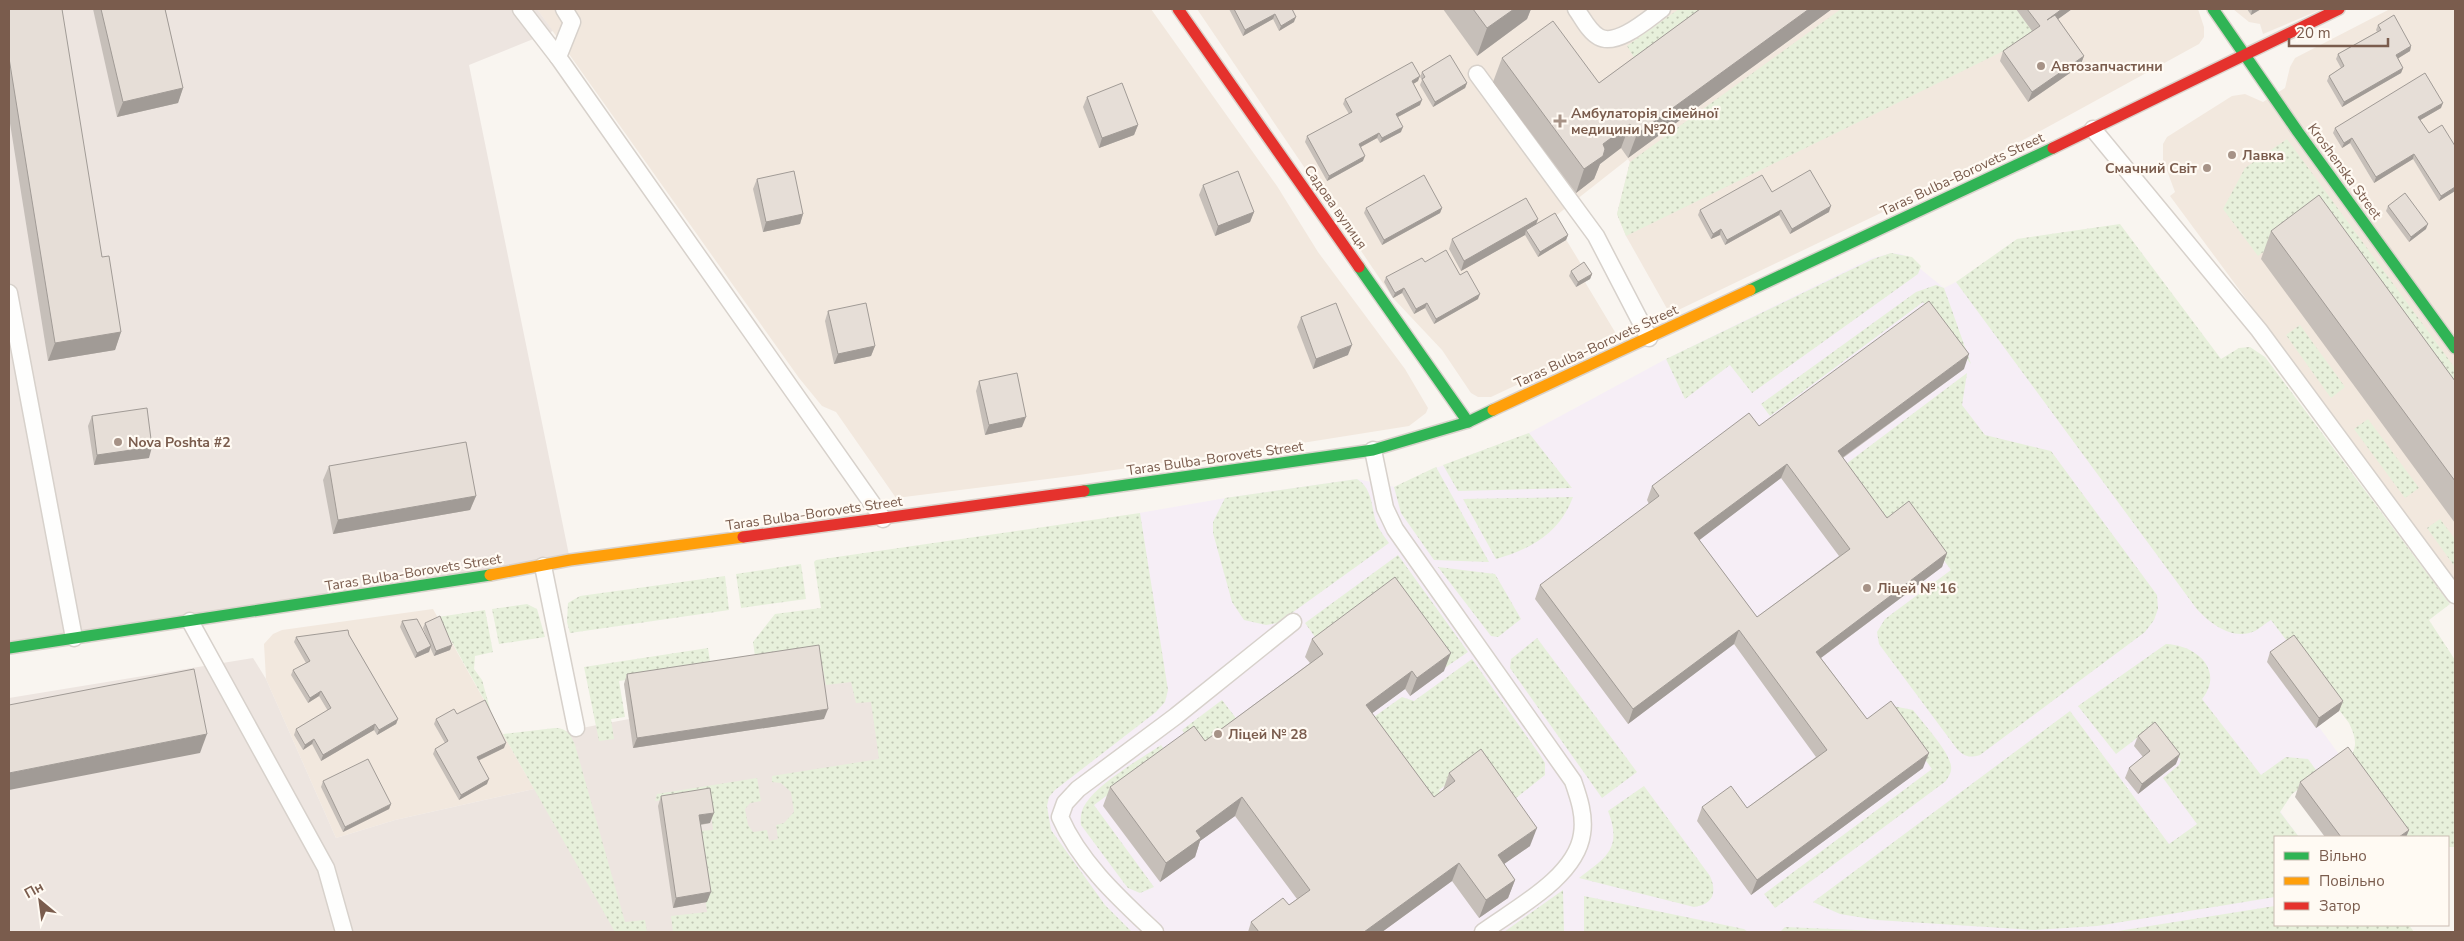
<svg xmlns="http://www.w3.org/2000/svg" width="2464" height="941" font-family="'Nunito Sans',sans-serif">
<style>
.residential{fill:#f2e8de}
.industrial{fill:#ede5e0}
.education{fill:#f6eef6}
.grass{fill:url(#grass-dots)}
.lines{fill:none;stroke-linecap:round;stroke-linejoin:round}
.lane-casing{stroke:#d7d1cb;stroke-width:19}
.fast-casing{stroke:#d9d2cb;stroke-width:14}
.slow-casing{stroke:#d9d2cb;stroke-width:14}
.jam-casing{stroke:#d9d2cb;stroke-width:14}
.lane{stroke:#fefefd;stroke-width:16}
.fast{stroke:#30b455;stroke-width:11}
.slow{stroke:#ff9f0a;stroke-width:11}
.jam{stroke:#e5322d;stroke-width:11}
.wall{fill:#c6bfb9;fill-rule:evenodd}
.shaded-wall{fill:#a19b96}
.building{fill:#e6ded7;stroke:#a19b96;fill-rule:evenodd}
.poi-dot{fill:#a69286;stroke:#fffaf3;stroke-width:2}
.labels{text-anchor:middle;stroke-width:4.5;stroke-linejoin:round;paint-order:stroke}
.poi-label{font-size:14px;font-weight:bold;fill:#7a5c4d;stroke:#fffaf3;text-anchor:start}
.street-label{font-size:14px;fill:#7a5c4d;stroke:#fffaf3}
</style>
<defs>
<pattern id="grass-dots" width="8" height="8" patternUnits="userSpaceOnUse" patternTransform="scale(1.25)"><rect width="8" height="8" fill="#e7f0db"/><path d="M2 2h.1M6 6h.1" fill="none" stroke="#c0c6b4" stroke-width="1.8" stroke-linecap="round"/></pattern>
</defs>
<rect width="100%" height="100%" fill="#f9f5f0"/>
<g class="residential">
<path d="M537,9H1151L1277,186L1318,252L1405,369L1428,408L1426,413L1409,426L1302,443L1079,475L896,498L836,412L822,406L799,378Z"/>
<path d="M1197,9H2198L2204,27V37L2199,44L2044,129L1910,199L1670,314L1626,236L1617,214L1630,162L1628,159L1553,218L1590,279L1585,282L1618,337L1491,397H1478L1471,393L1442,350L1393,298Z"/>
<path d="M2233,9H2322L2263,34L2260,24L2249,22Z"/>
<path d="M2390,9H2455V581L2170,196L2175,192L2163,160V144L2167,137L2232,96L2245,94L2263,102L2285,88L2290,67L2295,58Z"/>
<path d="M433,609L534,789L395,820L336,838L266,679L264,644L273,634L282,630Z"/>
</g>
<g class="industrial">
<path d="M9,9H537L553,31L469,65L570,560L9,648Z"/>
<path d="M867,648L958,932H9V698L253,658L266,679L336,838L395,820L534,789L508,742L629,719L624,684Z"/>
</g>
<path class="education" d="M1892,253L1902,254L1944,288L1956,282L2297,645L2272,663L2341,757L2292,794L2280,811L2299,837H2275V925L2388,932H958L1139,513L1226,498L1357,479L1395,487L1436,468L1529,433L1666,359L1872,258Z"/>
<g class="grass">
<path d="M1679,9H1704L1635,59L1627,46Z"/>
<path d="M1841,9H2016L2036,35L1626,236L1617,214L1630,162Z"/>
<path d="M2287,139L2455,368V415L2309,218L2258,256L2223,209L2245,168Z"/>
<path d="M2120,224L2221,359L2239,348L2250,347L2265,357L2450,604L2429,620L2455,660V847H2448V837H2400L2346,764C2358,748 2357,740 2349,723L2271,620C2266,623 2260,628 2255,631C2233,641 2210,624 2196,608L1956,282L2017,239Z"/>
<path d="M1891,253L1912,257L1921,266L1918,274L1752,393L1730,365L1685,399L1666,359L1873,259Z"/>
<path d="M1936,285L1944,288L1971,364L1923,302L1770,416L1761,404L1916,292Z"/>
<path d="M2300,325L2345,387L2331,398L2286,335Z"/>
<path d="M1967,373L1962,405L1985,435L2051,451L2157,595L2158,609L2154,620L2145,632L1980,755C1969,758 1965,757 1957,749L1879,644L1877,632L1885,619L1951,570L1905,508L1885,524L1842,467Z"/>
<path d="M2368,419L2419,488L2405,498L2354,429Z"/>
<path d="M1529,433L1572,488L1458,491L1443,465Z"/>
<path d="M1436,467L1489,562L1434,560L1401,513L1394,487Z"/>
<path d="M1357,479C1373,489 1371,507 1376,522C1379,530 1384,536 1389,543L1278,623L1266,625L1244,620L1232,602L1213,533V522L1225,498Z"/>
<path d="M1573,497C1560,532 1532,549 1496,559L1463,499Z"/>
<path d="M1140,513L1168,690L1165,702L1156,712L1055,790L1049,797L1047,806L1051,830L1105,905L1132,932H673L671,916L707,912L697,831L713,830L709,794L655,801L657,794L757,778L761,801L750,803L745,809L748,825L753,832L767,830L769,841L778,839L776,825L784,823L794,812L791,792L781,783L772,782V776L879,759L871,702L856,703L851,682L826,685L820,654L756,663L753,642L775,614L821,608L814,562L816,560Z"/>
<path d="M2440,519L2455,539V567L2427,528Z"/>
<path d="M1398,555L1468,652L1446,667L1389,590L1318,641L1305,623Z"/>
<path d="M801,564L806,599L741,608L736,574Z"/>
<path d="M1438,567L1495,574L1521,619L1498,637L1491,636Z"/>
<path d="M725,576L729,610L570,633L567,622L568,603L580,596Z"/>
<path d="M527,604L537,609L545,637L499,644L492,609Z"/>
<path d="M485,610L493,652L475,656L474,669L482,680L491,712L438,617Z"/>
<path d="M1537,638L1637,772L1602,798L1510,668L1511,659Z"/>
<path d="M2166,644C2196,645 2225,670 2202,699L2261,775L2286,757L2308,759L2319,774L2292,794L2280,812L2299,837H2275V897L2097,926L2034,930L1877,920L1840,914L1813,902L2070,711L2169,844L2197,824L2163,778L2179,765L2181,760L2154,725L2116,754L2078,706Z"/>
<path d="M708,648L711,668L619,681L625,717L611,719L614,739L599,741L584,667Z"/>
<path d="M1472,659L1540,755L1545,763V775L1506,806L1475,764L1439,790L1445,798L1428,810L1364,724L1402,697L1414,701Z"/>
<path d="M1222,700L1239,722L1199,753L1182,730Z"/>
<path d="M1893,706L1913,710C1923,723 1949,751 1951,766C1952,772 1949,776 1946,781L1775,908L1764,894L1932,769L1888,709Z"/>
<path d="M555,728C567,728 571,735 575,745L625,922L645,920L647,932H615L503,734Z"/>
<path d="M1161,745L1166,752L1094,805L1154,887L1140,893L1128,888L1124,883L1081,825C1080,817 1081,810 1086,803C1099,783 1140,759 1161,745Z"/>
<path d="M1644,786L1710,876C1717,892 1714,904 1694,907L1579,878C1608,856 1622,848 1608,811Z"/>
<path d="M1563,890L1564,932H1504Z"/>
<path d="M1584,896L1744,929L1748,932H1584Z"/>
<path d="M2275,906V925H2409L2414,932H2112Z"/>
<path d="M1785,927L1903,932H1780Z"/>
</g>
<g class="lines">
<g class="lane-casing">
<g id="lane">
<path d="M521,9L558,57"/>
<path d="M564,9L572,22L558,57L883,519"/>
<path d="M1576,9C1582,17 1589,32 1599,37C1617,47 1648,19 1662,9"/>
<path d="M1477,74L1596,236L1649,338"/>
<path d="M2093,129L2259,330L2455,595"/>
<path d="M9,293L74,638"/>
<path d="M1373,450L1385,508L1395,529L1573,781C1579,798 1585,816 1582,834C1576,877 1516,908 1483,932"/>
<path d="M543,566L576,728"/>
<path d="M190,621L326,868L344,932"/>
<path d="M1155,932C1120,899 1080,863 1060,817L1065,803L1078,789L1176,716L1293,622"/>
</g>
</g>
<g class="fast-casing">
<g id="fast">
<path d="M2213,9L2298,132L2455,348"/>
<path d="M1359,267L1468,422"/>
<path d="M1750,290L2053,148"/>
<path d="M1084,491L1373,450L1468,422L1493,410"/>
<path d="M9,648L490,575"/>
</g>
</g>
<g class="slow-casing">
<g id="slow">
<path d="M1493,410L1750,290"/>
<path d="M490,575L570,560L743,537"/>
</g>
</g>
<g class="jam-casing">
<g id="jam">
<path d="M1178,9L1359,267"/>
<path d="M2053,148L2339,9"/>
<path d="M743,537L1084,491"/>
</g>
</g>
<use href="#lane" class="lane"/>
<use href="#fast" class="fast"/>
<use href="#slow" class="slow"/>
<use href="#jam" class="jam"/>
</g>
<g class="wall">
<path d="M9,9L102,257L121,332L115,350L48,361L9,117Z"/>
<path d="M93,9H165L183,88L178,103L117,117Z"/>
<path d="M1229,9H1293H1292L1294,22L1279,31L1273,19L1243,36Z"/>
<path d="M1443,9H1531L1527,19L1477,56Z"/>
<path d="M1700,9H1832L1628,158L1621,148L1600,164L1594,179L1576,193L1493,82L1502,58L1599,83Z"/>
<path d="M2016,9H2072L2058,19L2084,56L2080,66L2028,102L2000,61L2003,51L2032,31Z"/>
<path d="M2247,9H2261L2251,15Z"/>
<path d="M2378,25L2411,46L2410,51L2398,58L2403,68L2401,73L2342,107L2327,81L2329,76L2341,68L2336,59L2338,54L2377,32L2376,30Z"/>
<path d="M1422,72L1467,83L1465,88L1433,107L1420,85L1422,80L1420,77Z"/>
<path d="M1418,81L1413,84L1420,105L1398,117L1401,132L1380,143L1377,138L1361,147L1363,161L1327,181L1305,142L1307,136L1349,114L1343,104L1345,99Z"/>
<path d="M1087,97L1138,125L1134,135L1099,148L1083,107Z"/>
<path d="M2441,108L2420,120L2429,133L2455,146V191L2439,201L2413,159L2374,183L2350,143L2342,148L2333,133L2335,128Z"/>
<path d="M757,179L803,214L800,224L763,232L753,189Z"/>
<path d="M1203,185L1254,212L1250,222L1215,236L1199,195Z"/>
<path d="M1772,192L1829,212L1790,234L1779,215L1725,245L1720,235L1711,239L1698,215L1700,210Z"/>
<path d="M2388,206L2426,229L2409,242L2386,211Z"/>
<path d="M1366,208H1442L1440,213L1382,245L1364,213Z"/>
<path d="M1538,219L1536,225L1568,235L1566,240L1538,257L1525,235L1461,271L1449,249L1452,239Z"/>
<path d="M2271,231L2455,381V523L2261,259Z"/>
<path d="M1425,262L1460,275L1478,299L1434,324L1425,308L1414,314L1402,293L1393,298L1384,282L1386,277Z"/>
<path d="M1571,271L1592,274L1590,279L1576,287L1569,276Z"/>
<path d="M828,311L875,346L871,356L834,364L825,321Z"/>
<path d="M1301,317L1348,355L1313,369L1297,327Z"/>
<path d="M1964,369L1843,458L1887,518L1947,553L1942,567L1821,658L1867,719L1923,768L1751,895L1697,821L1702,807L1747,808L1816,757L1734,644L1628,724L1535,599L1540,585L1649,504L1647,500L1652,486L1759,426ZM1781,478L1839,556L1757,617L1699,540Z"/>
<path d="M979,381L1022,427L985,435L976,391Z"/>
<path d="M92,416L149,458L94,465L88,426Z"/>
<path d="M329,466L476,496L470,510L333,534L323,480Z"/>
<path d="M402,621L427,638L423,628L425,623L452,645L450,650L434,656L430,647L429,652L415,658L400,627Z"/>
<path d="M349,635L398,719L396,724L377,735L374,730L321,761L312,744L303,750L294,735L296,729L328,711L319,696L308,703L291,675L293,670L306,663L294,642L296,637Z"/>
<path d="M1312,639L1444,671L1410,696L1405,689L1372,713L1434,797L1443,790L1449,773L1530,846L1504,864L1515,880L1508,898L1479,918L1452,881L1382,932H1248L1251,922L1289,905L1297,899L1235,816L1200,841L1195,857L1160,882L1103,806L1110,787L1205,741L1310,663L1305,657Z"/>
<path d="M2270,652L2343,701L2339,711L2316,728L2267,662Z"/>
<path d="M627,674L824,719L633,748L624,684Z"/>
<path d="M457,714L504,748L478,761L487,784L459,800L433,754L435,749L445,743L434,724L436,719Z"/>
<path d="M2138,736L2176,764L2138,794L2125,778L2129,768L2143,757L2134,746Z"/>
<path d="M323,781L391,804L389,809L343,832L321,787Z"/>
<path d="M2300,782L2409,830L2406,837H2325L2295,797Z"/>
<path d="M661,796L710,823L701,825L707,902L673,908L658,806Z"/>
</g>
<g class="shaded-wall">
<path d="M1514,9H1531L1527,19L1477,56L1487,28Z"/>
<path d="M1809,9H1832L1628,158L1637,134Z"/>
<path d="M2062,9H2072L2043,30L2047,20Z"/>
<path d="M2255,9H2261L2251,15L2252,10Z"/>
<path d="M1275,14L1273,19L1243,36L1245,30Z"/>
<path d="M1296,17L1294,22L1279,31L1281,26Z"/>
<path d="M2411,46L2410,51L2394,61L2396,55Z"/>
<path d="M2084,56L2080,66L2028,102L2032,92Z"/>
<path d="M2403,68L2401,73L2342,107L2344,102Z"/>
<path d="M1420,76L1418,81L1410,86L1412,81Z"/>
<path d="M1467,83L1465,88L1433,107L1435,102Z"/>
<path d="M183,88L178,103L117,117L123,102Z"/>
<path d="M1422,100L1420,105L1394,119L1396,114Z"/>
<path d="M2443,103L2441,108L2417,122L2418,117Z"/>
<path d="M1630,124L1621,148L1600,164L1594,179L1576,193L1584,169L1603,144Z"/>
<path d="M1138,125L1134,135L1099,148L1102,138Z"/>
<path d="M1403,127L1401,132L1380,143L1382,138Z"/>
<path d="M1379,133L1377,138L1357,149L1359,144Z"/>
<path d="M2352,138L2350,143L2342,148L2344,143Z"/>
<path d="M2414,154L2413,159L2374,183L2376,177Z"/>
<path d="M1365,156L1363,161L1327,181L1329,176Z"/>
<path d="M2455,187V191L2439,201L2441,196Z"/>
<path d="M1831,206L1829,212L1790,234L1792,229Z"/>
<path d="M1442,208L1440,213L1382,245L1384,240Z"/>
<path d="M1781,210L1779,215L1725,245L1727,240Z"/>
<path d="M1254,212L1250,222L1215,236L1218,226Z"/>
<path d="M803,214L800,224L763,232L766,222Z"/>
<path d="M1538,219L1534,229L1526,230L1525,235L1461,271L1464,261Z"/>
<path d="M2428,224L2426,229L2409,242L2411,237Z"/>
<path d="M1721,229L1720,235L1711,239L1713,234Z"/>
<path d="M1568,235L1566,240L1538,257L1540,252Z"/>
<path d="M1592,274L1590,279L1576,287L1578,282Z"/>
<path d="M1404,288L1402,293L1393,298L1395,293Z"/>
<path d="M1480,294L1478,299L1434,324L1436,319Z"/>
<path d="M1427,303L1425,308L1414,314L1416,309Z"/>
<path d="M121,332L115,350L48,361L55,343Z"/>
<path d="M1352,345L1348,355L1313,369L1316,359Z"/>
<path d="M875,346L871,356L834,364L838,354Z"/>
<path d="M1969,354L1964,369L1832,465L1838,451Z"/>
<path d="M1026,417L1022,427L985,435L989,425Z"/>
<path d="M152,447L149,458L94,465L97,455Z"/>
<path d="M1787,464L1781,478L1689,548L1694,533Z"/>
<path d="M476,496L470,510L333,534L338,520Z"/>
<path d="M1947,553L1942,567L1810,666L1816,652Z"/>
<path d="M1739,630L1734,644L1628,724L1633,709Z"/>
<path d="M452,645L450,650L434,656L436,651Z"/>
<path d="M431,646L429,652L415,658L417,653Z"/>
<path d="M1451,653L1444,671L1410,696L1417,678Z"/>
<path d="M1412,671L1405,689L1359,723L1366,705Z"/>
<path d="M321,691L319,696L308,703L310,698Z"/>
<path d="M2343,701L2339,711L2316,728L2319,718Z"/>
<path d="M828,709L824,719L633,748L637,738Z"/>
<path d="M398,719L396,724L377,735L379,730Z"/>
<path d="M375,724L374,730L321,761L323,755Z"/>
<path d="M207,734L200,753L9,790V773Z"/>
<path d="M314,739L312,744L303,750L305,745Z"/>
<path d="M506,743L504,748L475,762L477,757Z"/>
<path d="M1929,753L1923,768L1751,895L1757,880Z"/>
<path d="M2180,754L2176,764L2138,794L2142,784Z"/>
<path d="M489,779L487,784L459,800L461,795Z"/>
<path d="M1242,797L1235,816L1200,841L1195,857L1160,882L1166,863L1196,831Z"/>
<path d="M391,804L389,809L343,832L345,827Z"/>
<path d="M714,813L710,823L696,825L699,815Z"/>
<path d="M1537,828L1530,846L1491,873L1498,855Z"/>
<path d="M2409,830L2406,837H2399Z"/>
<path d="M1459,863L1452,881L1382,932H1364Z"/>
<path d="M1515,880L1508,898L1479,918L1486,900Z"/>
<path d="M711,892L707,902L673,908L676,898Z"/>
</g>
<g class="building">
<path d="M9,9H62L102,257L109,256L121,332L55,343L9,58Z"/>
<path d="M101,9H165L183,88L123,102Z"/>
<path d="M1234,9H1292L1296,17L1281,26L1275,14L1245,30Z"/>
<path d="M1473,9H1514L1487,28Z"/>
<path d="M1700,9H1809L1637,134L1630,124L1603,144L1605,149L1603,156L1584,169L1502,58L1553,21L1599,83Z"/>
<path d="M2027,9H2062L2047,20L2055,15L2084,56L2032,92L2003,51L2040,26Z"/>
<path d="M2394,15L2411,46L2396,55L2403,68L2344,102L2329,76L2344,66L2338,54L2381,30L2378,25Z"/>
<path d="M1450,55L1467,83L1435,102L1422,79L1425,77L1422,72Z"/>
<path d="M1412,62L1420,76L1412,81L1422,100L1396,114L1403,127L1382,138L1379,133L1359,144L1365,156L1329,176L1307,136L1352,112L1345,99Z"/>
<path d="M2425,73L2443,103L2418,117L2429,133L2442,125L2455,146V187L2441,196L2414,154L2376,177L2352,138L2344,143L2335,128Z"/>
<path d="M1122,83L1138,125L1102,138L1087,97Z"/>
<path d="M1810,170L1831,206L1792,229L1781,210L1727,240L1721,229L1713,234L1700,210L1762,175L1772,192Z"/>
<path d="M794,171L803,214L766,222L757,179Z"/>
<path d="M1238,171L1254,212L1218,226L1203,185Z"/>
<path d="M1424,175L1442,208L1384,240L1366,208Z"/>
<path d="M2405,193L2428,224L2411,237L2388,206Z"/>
<path d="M2319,195L2455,381V481L2271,231Z"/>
<path d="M1526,198L1538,219L1464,261L1452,239Z"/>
<path d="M1555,213L1568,235L1540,252L1526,230Z"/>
<path d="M1446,250L1460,275L1467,271L1480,294L1436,319L1427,303L1416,309L1404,288L1395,293L1386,277L1422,258L1425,262Z"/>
<path d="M1584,262L1592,274L1578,282L1571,271Z"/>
<path d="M1929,301L1969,354L1838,451L1887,518L1909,501L1947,553L1816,652L1867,719L1891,701L1929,753L1757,880L1702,807L1731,786L1747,808L1827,750L1739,630L1633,709L1540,585L1659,496L1652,486L1749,413L1759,426ZM1787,464L1850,549L1757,617L1694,533Z"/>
<path d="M866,303L875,346L838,354L828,311Z"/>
<path d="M1336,303L1352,345L1316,359L1301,317Z"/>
<path d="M1017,373L1026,417L989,425L979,381Z"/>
<path d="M147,408L152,447L97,455L92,416Z"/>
<path d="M466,442L476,496L338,520L329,466Z"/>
<path d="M1395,577L1451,653L1417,678L1412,671L1366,705L1434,797L1455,781L1449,773L1481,749L1537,828L1498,855L1515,880L1486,900L1459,863L1364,932H1259L1251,922L1283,898L1289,905L1310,890L1242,797L1196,831L1201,838L1166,863L1110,787L1194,726L1205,741L1323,654L1312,639Z"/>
<path d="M440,616L452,645L436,651L425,623Z"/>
<path d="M417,619L431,646L417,653L402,621Z"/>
<path d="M348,630L349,635L398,719L379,730L375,724L323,755L314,739L305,745L296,729L331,708L321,691L310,698L293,670L310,661L296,637Z"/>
<path d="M2294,635L2343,701L2319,718L2270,652Z"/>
<path d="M819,645L828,709L637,738L627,674Z"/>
<path d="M194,669L207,734L9,773V705Z"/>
<path d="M485,700L506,743L477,757L489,779L461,795L435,749L448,741L436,719L454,709L457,714Z"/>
<path d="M2155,722L2180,754L2142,784L2129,768L2150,751L2138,736Z"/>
<path d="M2348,747L2409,830L2399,837H2341L2300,782Z"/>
<path d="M368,759L391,804L345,827L323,781Z"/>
<path d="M710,788L714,813L699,815L711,892L676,898L661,796Z"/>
</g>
<g class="poi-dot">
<circle cx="2041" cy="66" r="5"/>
<path d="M1557.5 113.5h5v5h5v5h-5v5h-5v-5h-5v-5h5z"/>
<circle cx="2232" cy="155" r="5"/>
<circle cx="2207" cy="168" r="5"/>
<circle cx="118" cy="442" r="5"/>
<circle cx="1867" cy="588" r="5"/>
<circle cx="1218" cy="734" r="5"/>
</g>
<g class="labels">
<g class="poi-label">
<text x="2051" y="71">Автозапчастини</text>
<text x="1571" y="118">Амбулаторія сімейної<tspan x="1571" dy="16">медицини №20</tspan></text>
<text x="2242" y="160">Лавка</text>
<text x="2197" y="173" text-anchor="end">Смачний Світ</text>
<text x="128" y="447">Nova Poshta #2</text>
<text x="1877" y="593">Ліцей № 16</text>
<text x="1228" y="739">Ліцей № 28</text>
</g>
<g class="street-label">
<text transform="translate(2345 171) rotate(54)" y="5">Kroshenska Street</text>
<text transform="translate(1962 174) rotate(-25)" y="5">Taras Bulba-Borovets Street</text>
<text transform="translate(1336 207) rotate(55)" y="5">Садова вулиця</text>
<text transform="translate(1596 346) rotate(-25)" y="5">Taras Bulba-Borovets Street</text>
<text transform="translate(1215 458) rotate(-8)" y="5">Taras Bulba-Borovets Street</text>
<text transform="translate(814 513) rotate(-8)" y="5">Taras Bulba-Borovets Street</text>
<text transform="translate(413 572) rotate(-9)" y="5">Taras Bulba-Borovets Street</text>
</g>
</g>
<rect width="2464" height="941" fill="none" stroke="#7a5c4d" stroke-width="20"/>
<rect x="2274" y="836" width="175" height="90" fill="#fffaf3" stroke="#cabbb1"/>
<rect x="2284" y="852" width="25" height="8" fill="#30b455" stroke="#cabbb1"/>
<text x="2319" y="861" font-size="15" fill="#7a5c4d">Вільно</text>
<rect x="2284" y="877" width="25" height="8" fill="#ff9f0a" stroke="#cabbb1"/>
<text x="2319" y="886" font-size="15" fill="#7a5c4d">Повільно</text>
<rect x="2284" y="902" width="25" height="8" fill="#e5322d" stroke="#cabbb1"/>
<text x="2319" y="911" font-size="15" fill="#7a5c4d">Затор</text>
<g transform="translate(40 901) rotate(331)" stroke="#fffaf3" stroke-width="4" paint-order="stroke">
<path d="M0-4L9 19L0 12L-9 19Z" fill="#7a5c4d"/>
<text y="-8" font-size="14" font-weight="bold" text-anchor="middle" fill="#7a5c4d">Пн</text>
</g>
<path d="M2289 38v8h99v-8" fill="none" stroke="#7a5c4d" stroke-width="2.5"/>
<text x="2296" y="38" font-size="15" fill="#7a5c4d" stroke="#fffaf3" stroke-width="4" paint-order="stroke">20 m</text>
</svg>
